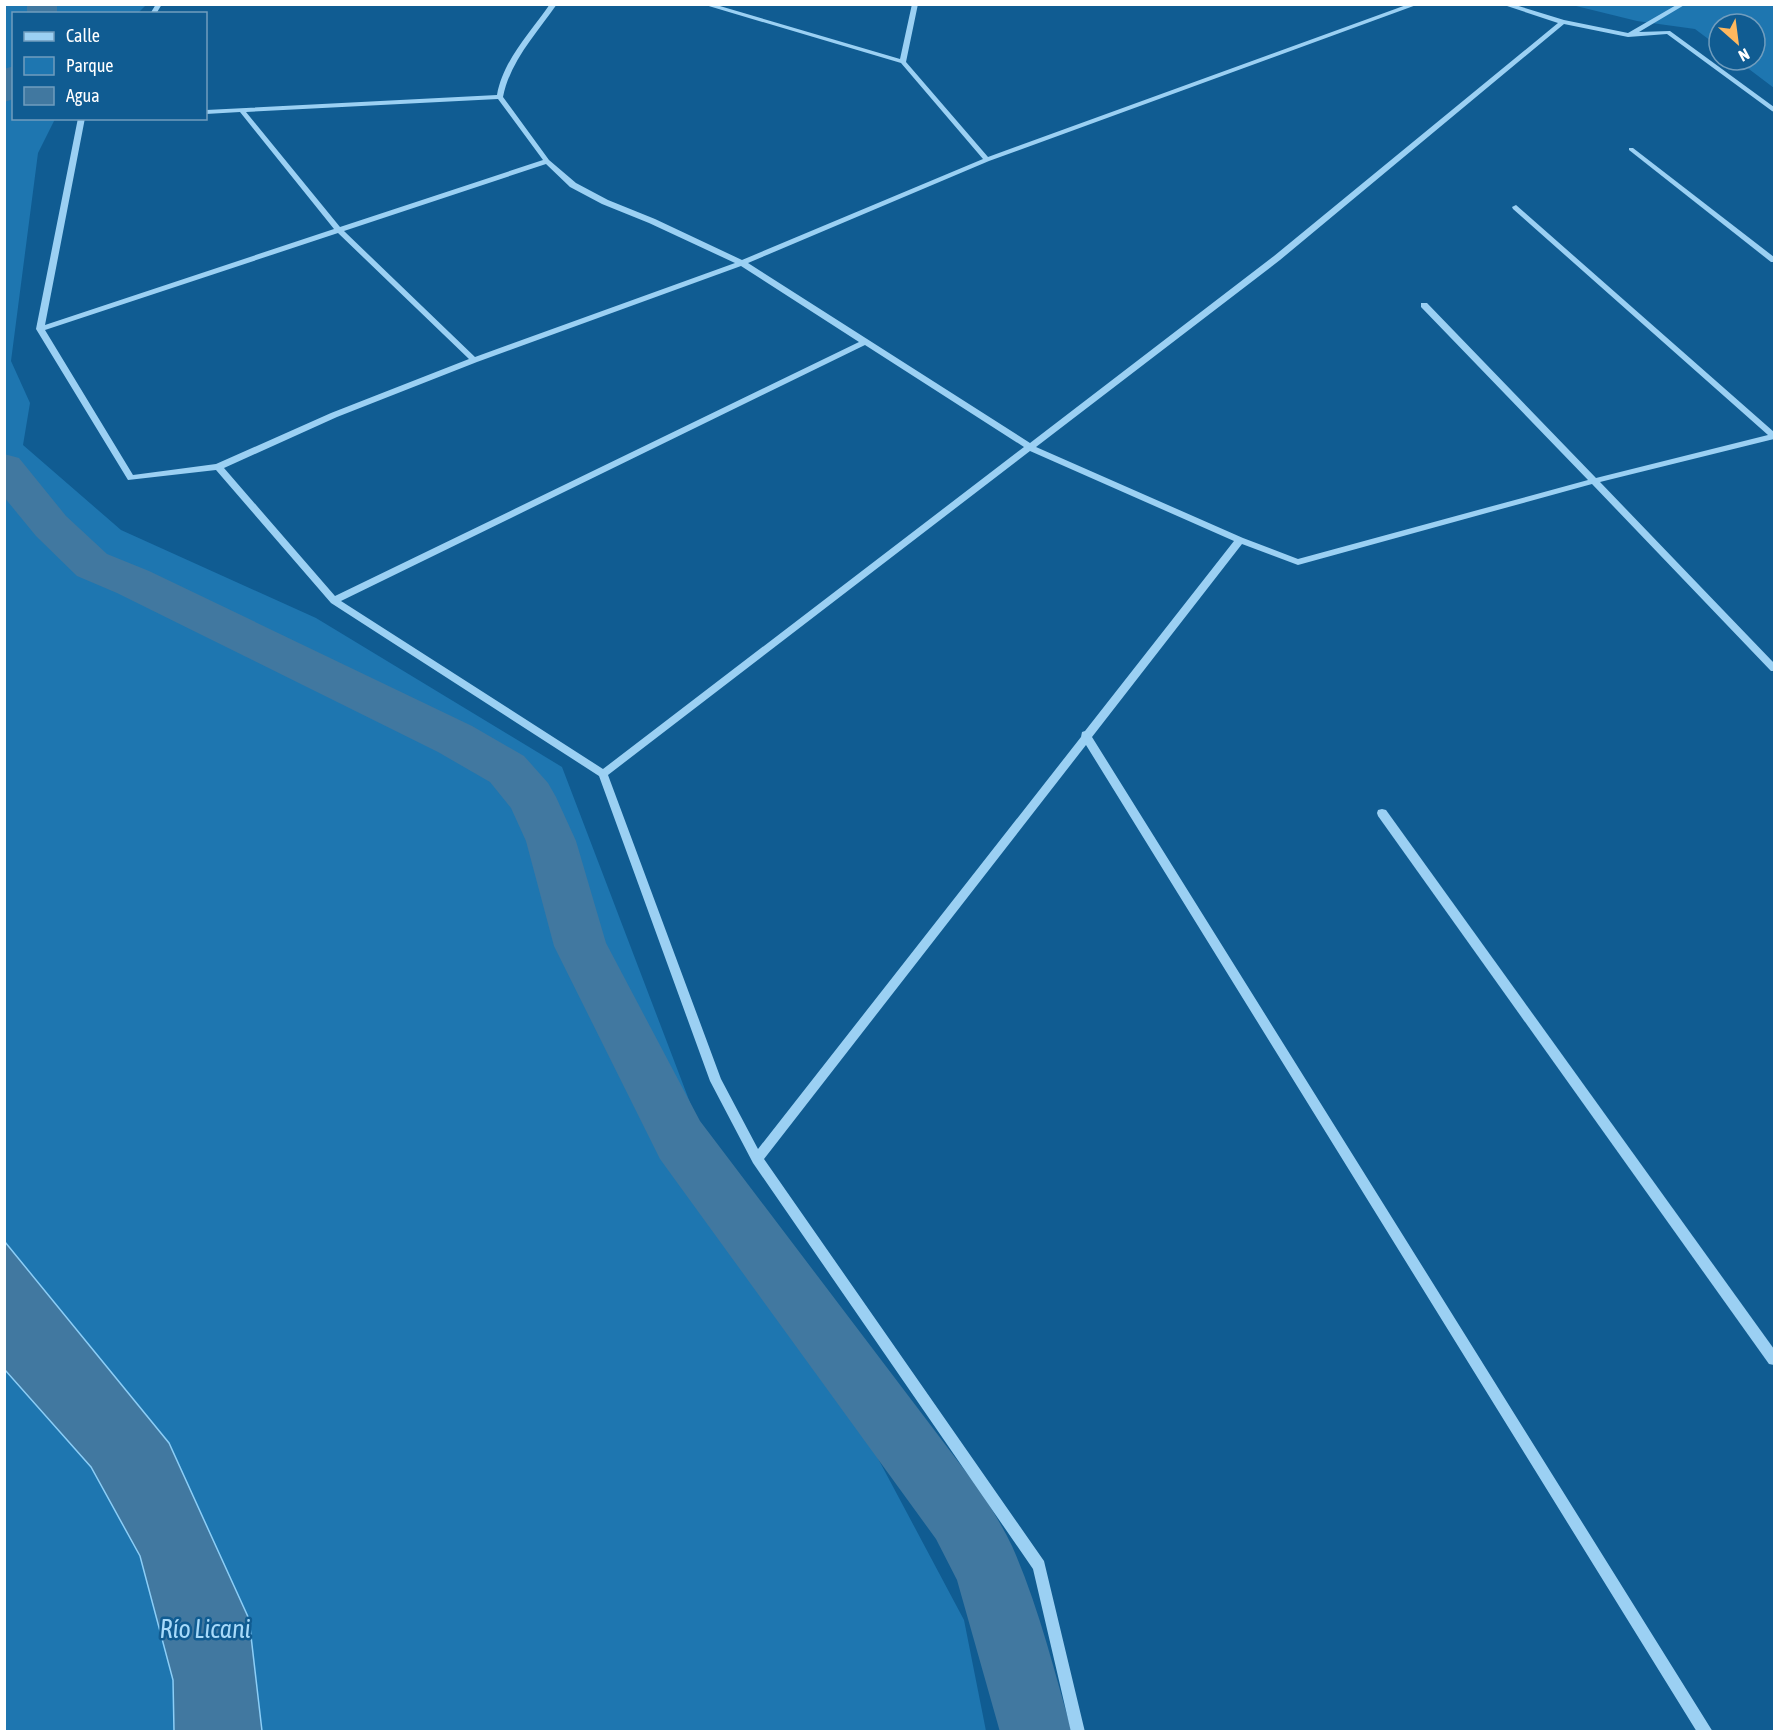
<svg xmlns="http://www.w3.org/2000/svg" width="1779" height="1736" font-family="'Asap Condensed',sans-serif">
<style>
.green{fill:#1e76b0}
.water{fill:#4178a0;stroke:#8ccef7;stroke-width:1.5}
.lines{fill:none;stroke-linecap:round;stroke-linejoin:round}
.canal{fill:#4178a0;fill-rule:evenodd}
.minor{fill:#9bd0f3;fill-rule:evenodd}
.labels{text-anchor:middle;stroke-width:5;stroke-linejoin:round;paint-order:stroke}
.near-water-label{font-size:26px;font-style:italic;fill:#a7dafa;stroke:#105c92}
</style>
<rect width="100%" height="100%" fill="#105c92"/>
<g class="green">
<path d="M4,5H146L138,13L14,14V118L55,119L38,153L11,361L30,403L23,445L121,530L316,618L562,767L694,1113L964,1620L986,1731H262L249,1619L169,1443L5,1242Z"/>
<path d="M1572,5H1774V88L1737,60H1755V24H1719V47L1695,29L1637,21Z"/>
<path d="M4,1370L91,1467L140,1556L173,1680L174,1731H5Z"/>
</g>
<path class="water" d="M5,1242L169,1443L249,1619L262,1731H174L173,1680L140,1556L91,1467L5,1370Z"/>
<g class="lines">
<g class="canal">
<rect x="27" y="4" width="30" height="10"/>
<path d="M14,66V99L4,102V69Z"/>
<path d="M4,454L19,458L66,516L107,554L149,571L472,726L524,756L548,783L556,797L576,841L606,943L700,1121L982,1493C992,1510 1003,1527 1012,1546C1038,1604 1054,1670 1072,1732H1000L957,1580L936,1539L660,1159L554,946L526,841L511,808L490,782L438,752L117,593L77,576L36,536L4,497Z"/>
</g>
<g class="minor">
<path d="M156,4H162L156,14H150Z"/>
<path d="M550,4H557C537,33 510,61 503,97L549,160L576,183L608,200L655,219L742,260L983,159L901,63L702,4H713L900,59L912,4H918L906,62L988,157L1409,4H1419L989,161L748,263L1030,443L1274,256L1558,23L1501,4H1512L1564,20L1628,33L1678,4H1686L1639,32L1670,31L1774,107V112L1772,111L1667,34L1628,37L1564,24L1280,260L1036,447L1243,538L1298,559L1588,480L1421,307V303H1427L1596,478L1768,435L1513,209L1512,207L1516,205L1774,432V439L1600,482L1774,663V671H1771L1592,484L1298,565L1242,544L1092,737L1713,1732H1697L1086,745L764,1159L1044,1561L1085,1732H1071L1033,1569L753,1163L710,1081L599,776L331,603L216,470L128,480L36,329L78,118H85L45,325L334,229L240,112L206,114V110L497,95C503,60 531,32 550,4ZM498,99L543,160L340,227L246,112ZM546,164L570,187L602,204L649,223L735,263L475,357L344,231ZM338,233L469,359L331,413L216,464L133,475L45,330ZM741,266L859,342L335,596L224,468L337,417L477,362ZM865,345L1024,447L603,769L341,601ZM1030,451L1234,541L1085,731L1082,732L1081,737L758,1149L721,1079L608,775Z"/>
<path d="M1629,148H1633L1774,257V262H1771L1629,150Z"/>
<path d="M1382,809L1386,810L1774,1349V1365L1769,1364L1378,816L1377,813L1378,810Z"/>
</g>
</g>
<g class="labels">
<g class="near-water-label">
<text x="205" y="1638">Río Licani</text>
</g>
</g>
<rect width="1779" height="1736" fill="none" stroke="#ffffff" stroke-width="12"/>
<rect x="12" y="12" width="195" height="108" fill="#105c92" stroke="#709dbe" stroke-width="1.5"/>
<rect x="24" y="32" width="30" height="9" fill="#9bd0f3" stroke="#709dbe" stroke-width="1.5"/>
<text x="66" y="42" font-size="18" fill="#ffffff">Calle</text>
<rect x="24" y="57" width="30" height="18" fill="#1e76b0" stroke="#709dbe" stroke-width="1.5"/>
<text x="66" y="72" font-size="18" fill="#ffffff">Parque</text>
<rect x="24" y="87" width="30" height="18" fill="#4178a0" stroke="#709dbe" stroke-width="1.5"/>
<text x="66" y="102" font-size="18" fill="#ffffff">Agua</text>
<g transform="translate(1737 42) rotate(152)"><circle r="28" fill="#105c92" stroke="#709dbe" stroke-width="1.5"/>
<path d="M0-4.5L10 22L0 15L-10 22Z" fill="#ffb85e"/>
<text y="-9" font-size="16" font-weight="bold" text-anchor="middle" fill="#ffffff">N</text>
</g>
</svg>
